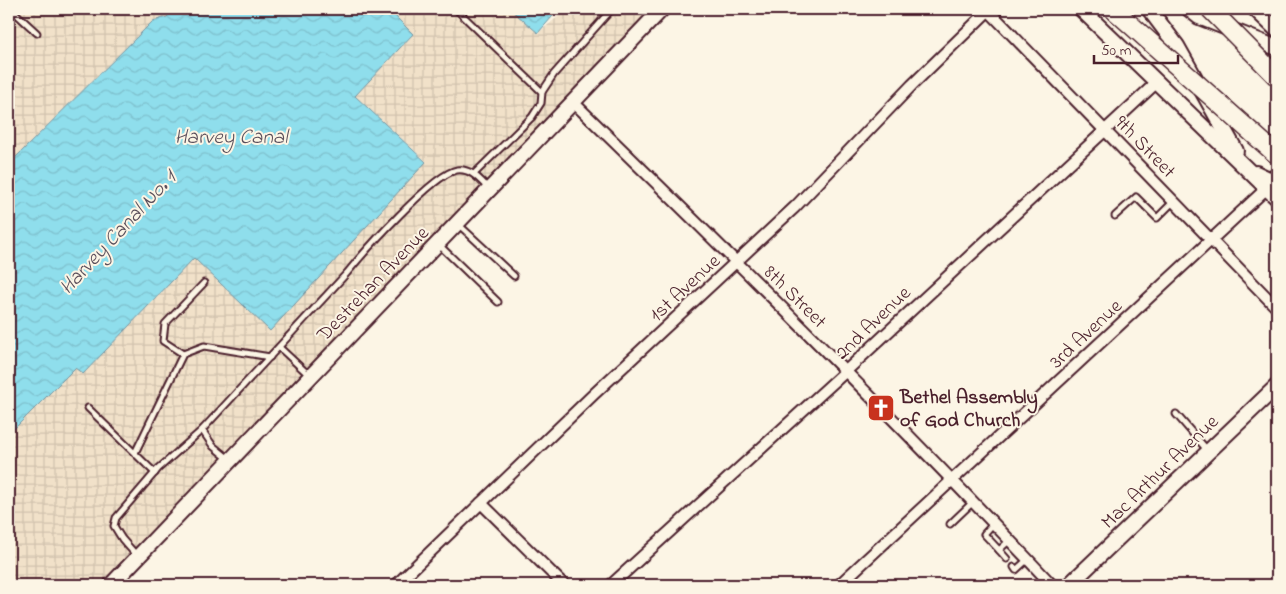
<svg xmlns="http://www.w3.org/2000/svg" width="1286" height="594" font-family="'Indie Flower',sans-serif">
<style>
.industrial{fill:url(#industrial-grid)}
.water{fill:url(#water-waves);stroke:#73929f}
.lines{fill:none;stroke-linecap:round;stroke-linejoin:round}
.lane-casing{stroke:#4a1f2b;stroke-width:9}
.street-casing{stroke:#4a1f2b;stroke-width:14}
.secondary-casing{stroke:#4a1f2b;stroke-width:18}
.lane{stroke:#fcf5e5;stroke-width:5}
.street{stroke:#fcf5e5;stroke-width:10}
.secondary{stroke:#fcf5e5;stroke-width:14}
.highway-bridge-casing{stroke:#4a1f2b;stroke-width:21;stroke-linecap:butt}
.highway-bridge{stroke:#fcf5e5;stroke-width:18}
.labels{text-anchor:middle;stroke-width:4;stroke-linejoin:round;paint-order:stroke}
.street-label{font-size:20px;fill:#4a1f2b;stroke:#fcf5e5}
.poi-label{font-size:20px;font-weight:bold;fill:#4a1f2b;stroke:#fcf5e5;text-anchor:start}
.water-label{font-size:21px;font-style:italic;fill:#5b4f5b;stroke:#fcf5e5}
</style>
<defs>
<pattern id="industrial-grid" width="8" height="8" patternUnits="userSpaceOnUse" patternTransform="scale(1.25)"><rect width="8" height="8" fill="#f1e1c9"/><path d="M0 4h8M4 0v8" fill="none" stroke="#d0c1ad"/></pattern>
<pattern id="water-waves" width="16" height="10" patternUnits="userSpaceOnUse" patternTransform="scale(1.25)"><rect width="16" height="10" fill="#8fdeec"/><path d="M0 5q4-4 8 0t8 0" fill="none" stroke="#7dbecb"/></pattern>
</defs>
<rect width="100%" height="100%" fill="#fcf5e5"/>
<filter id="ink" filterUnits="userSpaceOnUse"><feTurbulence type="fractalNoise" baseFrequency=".02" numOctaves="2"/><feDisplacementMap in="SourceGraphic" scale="10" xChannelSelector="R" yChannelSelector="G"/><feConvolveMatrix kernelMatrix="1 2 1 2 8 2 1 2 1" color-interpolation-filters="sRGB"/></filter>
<g filter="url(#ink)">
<g class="industrial">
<path d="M9,9H173L167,17L153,21L9,164Z"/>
<path d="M401,9H510L538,33L565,11L652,9L99,585H9V434L76,367L83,374L194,258L270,330L426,161L355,96L413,34L395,16Z"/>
</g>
<g class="water">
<path d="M173,9H401L395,16L413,34L355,96L426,162L270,331L194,258L83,374L75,368L9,434V164L153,21L167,17Z"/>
<path d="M510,9H559L538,33Z"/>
</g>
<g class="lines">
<g class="lane-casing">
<g id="lane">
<path d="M11,9L37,33"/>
<path d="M457,10L542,92"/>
<path d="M474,174L532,117L541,103L542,92L554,74L612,9"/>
<path d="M1115,216L1136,197L1157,218L1174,201"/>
<path d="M458,224L514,276"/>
<path d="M438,244L498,302"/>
<path d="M279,347L310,376"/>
<path d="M183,354L163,341L165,324L204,283"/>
<path d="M88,408L155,473"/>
<path d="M1176,414L1208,451"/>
<path d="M135,453L183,354L204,346L270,357"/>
<path d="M230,460L213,446L202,430L347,273C364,252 434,173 457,170C471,168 480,180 489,189"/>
<path d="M994,523L984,534L999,550"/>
<path d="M950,524L973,502"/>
<path d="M137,556L122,539L114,526L116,518L158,469L202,430"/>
<path d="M1007,559L999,550L1010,540"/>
<path d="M1014,567L1016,570L1028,559"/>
</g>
</g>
<g class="street-casing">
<g id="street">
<path d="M988,10L1277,308"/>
<path d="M573,102C736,260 897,420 1052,585"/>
<path d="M481,503L564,585"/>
<path d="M396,585L594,394L795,207L912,85L990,9"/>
<path d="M611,585L846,371L1157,82"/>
<path d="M839,585L1267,188"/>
</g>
</g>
<g class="secondary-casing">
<g id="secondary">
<path d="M1081,9L1277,198"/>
<path d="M1149,9L1177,46L1236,151"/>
<path d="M1189,9L1199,17L1277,48"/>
<path d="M1255,9L1277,30"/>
<path d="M1256,173L1277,183"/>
<path d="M111,585L662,9"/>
<path d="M1069,585L1277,386"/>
</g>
</g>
<use href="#lane" class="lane"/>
<use href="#street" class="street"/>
<use href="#secondary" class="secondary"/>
<g class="highway-bridge-casing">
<g id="highway-bridge">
<path d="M1113,9L1277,155"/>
<path d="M1210,9L1277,77"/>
</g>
</g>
<use href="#highway-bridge" class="highway-bridge"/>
</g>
</g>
<defs>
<g id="church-square" transform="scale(1.4375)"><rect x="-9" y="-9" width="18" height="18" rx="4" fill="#c8321e" stroke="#fcf5e5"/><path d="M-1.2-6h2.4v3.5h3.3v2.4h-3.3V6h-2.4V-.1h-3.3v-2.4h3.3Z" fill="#fff"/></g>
</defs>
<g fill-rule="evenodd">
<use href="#church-square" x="881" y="408"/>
</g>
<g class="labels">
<g class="street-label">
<text transform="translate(1146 146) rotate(46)" y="7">9th Street</text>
<text transform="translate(372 283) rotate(-46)" y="7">Destrehan Avenue</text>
<text transform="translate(684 287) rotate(-43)" y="7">1st Avenue</text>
<text transform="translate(796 296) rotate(45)" y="7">8th Street</text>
<text transform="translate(872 322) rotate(-44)" y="7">2nd Avenue</text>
<text transform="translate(1085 333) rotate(-43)" y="7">3rd Avenue</text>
<text transform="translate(1159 471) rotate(-44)" y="7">Mac Arthur Avenue</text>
</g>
<g class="poi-label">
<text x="900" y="403">Bethel Assembly<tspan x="900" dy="23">of God Church</tspan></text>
</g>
<g class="water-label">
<text x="231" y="143">Harvey Canal</text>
<text transform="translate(117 232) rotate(-47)" y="7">Harvey Canal No. 1</text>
</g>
</g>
<rect width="1286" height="594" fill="none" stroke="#fcf5e5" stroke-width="30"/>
<rect x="15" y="15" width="1256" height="564" fill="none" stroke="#4a1f2b" stroke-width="2" filter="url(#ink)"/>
<path d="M1094 55v8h84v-8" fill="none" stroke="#4a1f2b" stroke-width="2.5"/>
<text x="1101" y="55" font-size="15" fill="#4a1f2b" stroke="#fcf5e5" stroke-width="4" paint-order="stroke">50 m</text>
</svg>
